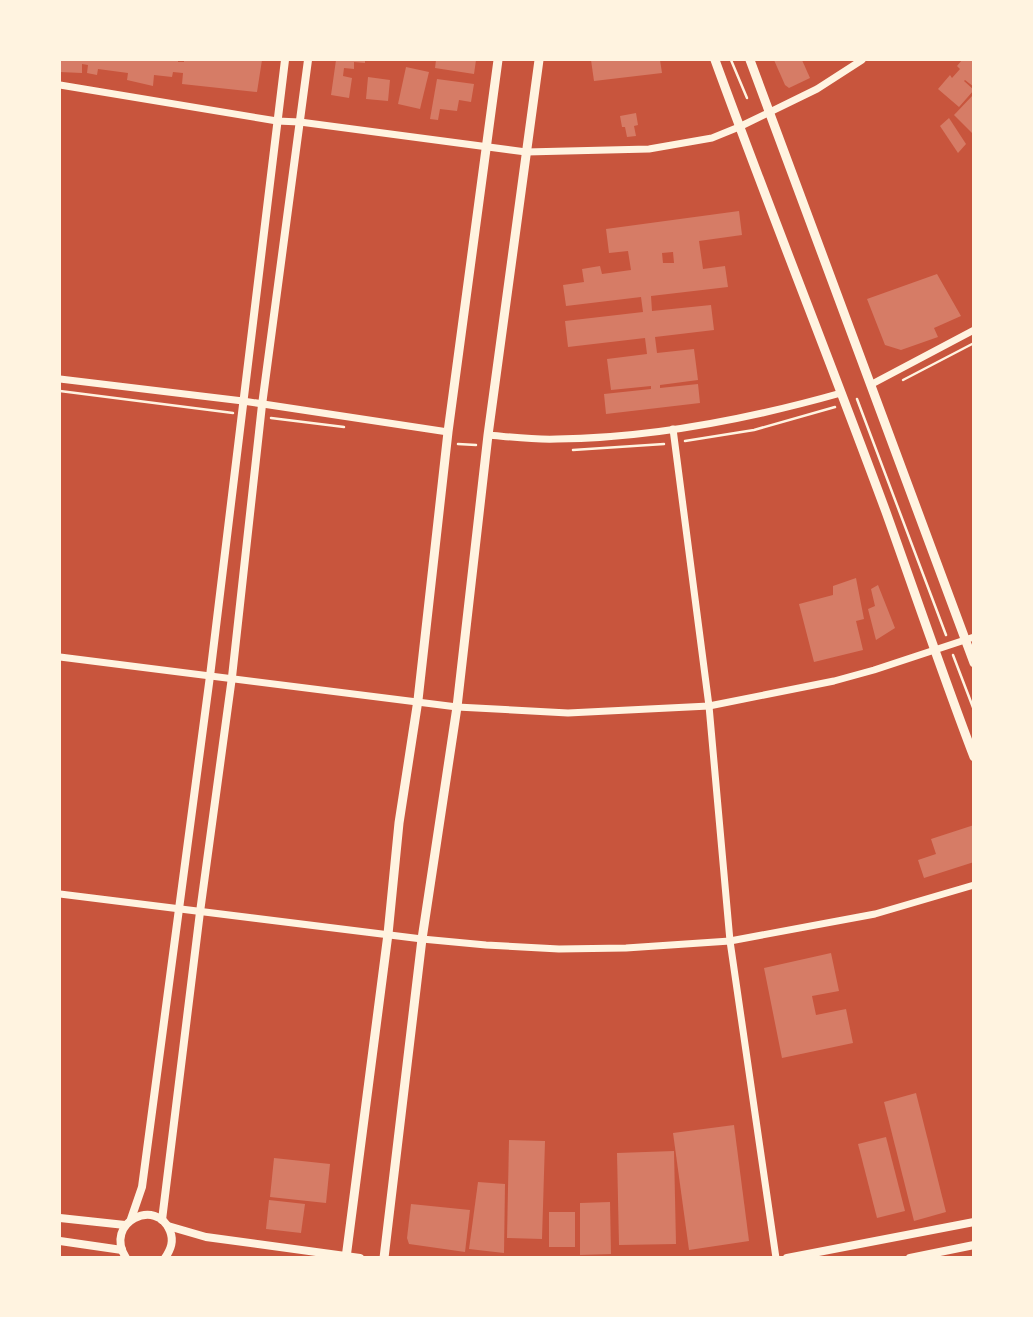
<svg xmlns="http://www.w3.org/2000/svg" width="1033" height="1317" font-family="Barlow,sans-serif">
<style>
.building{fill:#d67c66;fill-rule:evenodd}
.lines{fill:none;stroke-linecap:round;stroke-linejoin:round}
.path{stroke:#fff3e0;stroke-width:2.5}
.tertiary{stroke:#fff3e0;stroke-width:7}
.secondary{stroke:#fff3e0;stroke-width:8}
.primary{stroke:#fff3e0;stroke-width:9}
</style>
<rect width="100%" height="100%" fill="#c8553d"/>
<g class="building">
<path d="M60,60H178V62H184V60H262L257,92L182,84L183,73L173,72L172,77L154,75L153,86L127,80L128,73L98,69L97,75L87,73L88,65L82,64V73L60,72Z"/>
<path d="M336,60H365V63L354,62V69L344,68L343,76L352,78L349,98L331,95Z"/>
<path d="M436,60H476L474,74L435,68Z"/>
<path d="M591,60H660L662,73L594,81Z"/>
<path d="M774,60H802L810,78L789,88L785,85Z"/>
<path d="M962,60H974V87L965,80L964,81L974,90L959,107L938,89L950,75L952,78L960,69L957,66Z"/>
<path d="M406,67L429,72L420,109L398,104Z"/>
<path d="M368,77L390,80L388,101L366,99Z"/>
<path d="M437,79L474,84L471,102L459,100L457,111L440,109L438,120L430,119Z"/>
<path d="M974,94V132L972,133L954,115Z"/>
<path d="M636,113L638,125L634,126L636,136L627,137L625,127H622L620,116Z"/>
<path d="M949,118L966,144L958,153L940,126Z"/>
<path d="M739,211L742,235L699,241L703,269L725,266L728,287L651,296L652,311L711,305L714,330L655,337L657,353L694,349L698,380L660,385V388L698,384L700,403L606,414L604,394L651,389V386L611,390L607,359L647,354L645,338L568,347L565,321L643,312L641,297L566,306L563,285L584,282L582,269L600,266L602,274L631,270L628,251L609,253L606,229ZM673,252L674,263H663L662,253Z"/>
<path d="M937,274L961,316L934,328L938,337L901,350L885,345L867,299Z"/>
<path d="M856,578L864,619L856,621L863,650L814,662L799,604L833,595V586Z"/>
<path d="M878,585L895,628L876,640L868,609L875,606L871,589Z"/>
<path d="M974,825V862L924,878L918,860L936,854L931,839Z"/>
<path d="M831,953L839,991L812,996L816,1015L846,1009L853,1043L782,1058L764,968Z"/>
<path d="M916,1093L946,1212L914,1221L884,1102Z"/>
<path d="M734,1125L749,1241L689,1250L673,1133Z"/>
<path d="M886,1137L905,1211L877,1218L858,1144Z"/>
<path d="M509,1140L545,1141L542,1239L507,1238Z"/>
<path d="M674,1151L676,1244L619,1245L617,1153Z"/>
<path d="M274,1158L330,1164L326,1203L270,1197Z"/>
<path d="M478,1182L505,1184L504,1253L469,1249Z"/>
<path d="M269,1200L305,1204L301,1233L266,1229Z"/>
<path d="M610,1202L611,1254L580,1255V1203Z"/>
<path d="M411,1204L470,1210L465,1252L409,1244L407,1238Z"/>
<rect x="549" y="1212" width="26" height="35"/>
</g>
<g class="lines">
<g class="path">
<path d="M731,60L747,98"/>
<path d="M903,380L974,343"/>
<path d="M60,391L233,413"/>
<path d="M857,399L946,635"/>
<path d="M271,418L344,427"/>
<path d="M685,441L754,430L835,407"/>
<path d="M458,444L476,445"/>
<path d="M573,450L664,444"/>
<path d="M953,655L974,710"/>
</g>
<g class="tertiary">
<path d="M60,85L277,121L300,122L526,152L649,149L712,138L739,127L817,89L862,60"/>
<path d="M60,379L243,401L448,432"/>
<path d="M872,384L974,330"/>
<path d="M673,429L709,706L730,941L776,1258"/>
<path d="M488,435C511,437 535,440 557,439C653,438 749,419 841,393"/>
<path d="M60,657L457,707L568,713L709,706L834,681L874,670L974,637"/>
<path d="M60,894L422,939L486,945L559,949L626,948L730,941L875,914L974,885"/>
</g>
<g class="secondary">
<path d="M60,1218L125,1225"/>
<path d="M131,1219L142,1187L210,676L285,60"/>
<path d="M162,1220L200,912L232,677L262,405L308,60"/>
<path d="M168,1226L206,1237L360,1258"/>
<path d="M60,1241L122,1250"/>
<path d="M126,1258C103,1222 157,1197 170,1231C174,1241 171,1249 165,1258"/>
<path d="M787,1258L974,1222"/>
<path d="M910,1258L974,1245"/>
</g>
<g class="primary">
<path d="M715,60C770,211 830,360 886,512C915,593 943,676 974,757"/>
<path d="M750,60L974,663"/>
<path d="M346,1258L388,934L399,823L418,700L448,432L498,60"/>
<path d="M384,1258L422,939L457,707L488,435L539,60"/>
</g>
</g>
<rect width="1033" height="1317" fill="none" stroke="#fff3e0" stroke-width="122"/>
</svg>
